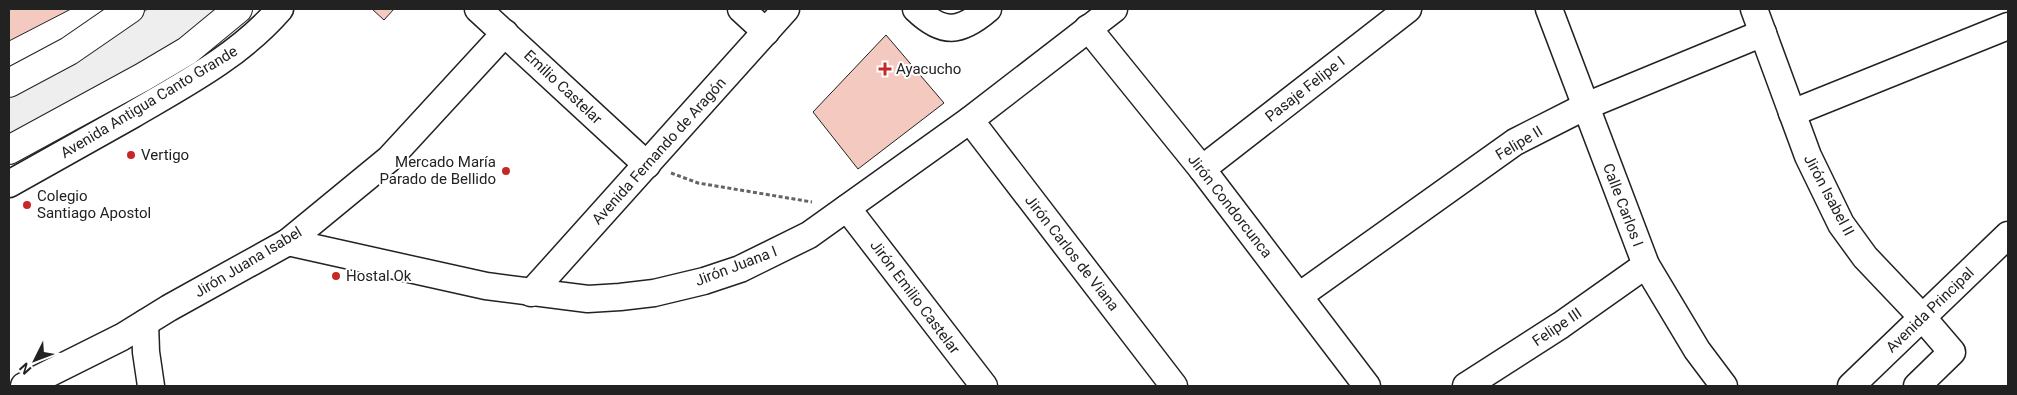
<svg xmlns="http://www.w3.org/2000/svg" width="2017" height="395" font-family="Roboto,sans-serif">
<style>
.green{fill:#eee;stroke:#6f6f6f}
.building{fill:#f3c9c0;stroke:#222}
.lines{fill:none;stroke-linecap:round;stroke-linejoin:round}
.minor-casing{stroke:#222;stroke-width:29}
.major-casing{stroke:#222;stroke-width:30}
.path{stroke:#646464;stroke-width:3;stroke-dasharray:4 2.5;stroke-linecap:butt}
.minor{stroke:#fff;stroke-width:26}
.major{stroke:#fff;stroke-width:28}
.poi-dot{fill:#c62828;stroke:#fff;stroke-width:2}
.labels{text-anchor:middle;stroke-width:4;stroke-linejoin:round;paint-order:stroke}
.poi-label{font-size:15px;fill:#222;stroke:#fff;text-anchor:start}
.street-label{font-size:15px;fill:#222;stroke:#fff}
</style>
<rect width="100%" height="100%" fill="#fff"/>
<path class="green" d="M148,9H221L194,33L9,137V93L117,31Z"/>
<g class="building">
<path d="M9,9H71L9,41Z"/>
<path d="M372,9H394L384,20Z"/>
<path d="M886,35L944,103L858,169L813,112Z"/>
</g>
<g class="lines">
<g class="minor-casing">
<g id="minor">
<path d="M478,9L647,165"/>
<path d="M741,9L766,32"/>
<path d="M916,9C943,35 960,33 988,9"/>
<path d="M1549,9L1646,265L1697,350L1724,386"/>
<path d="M1754,9L1808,156L1841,224L1865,257L1922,317L1952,352L1917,386"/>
<path d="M1088,28L1202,169L1367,386"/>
<path d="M1792,113L2008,26"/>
<path d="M970,120L1174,386"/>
<path d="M1202,169L1408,9"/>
<path d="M9,184C50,161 91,138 132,115C185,84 239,56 280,9"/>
<path d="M847,208L984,386"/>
<path d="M288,242L486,286L588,299L620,297L654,293L704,281L740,269L809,235L970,120L1114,9"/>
<path d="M531,293L786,9"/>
<path d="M1299,296L1515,142L1586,106L1763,33"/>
<path d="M145,323L146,352L151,386"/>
<path d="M24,386L122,337L169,308L288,242L389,159L505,33"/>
<path d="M1466,386L1561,325L1646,265"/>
<path d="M1851,386L2008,235"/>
</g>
</g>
<g class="major-casing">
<g id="major">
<path d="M9,83L69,51L130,9"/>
<path d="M9,150L143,77L187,51L238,9"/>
</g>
</g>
<path class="path" d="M671,173L698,183L812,202"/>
<use href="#minor" class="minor"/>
<use href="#major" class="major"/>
</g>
<g class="poi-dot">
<path d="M882.5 61.5h5v5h5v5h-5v5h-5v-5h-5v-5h5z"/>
<circle cx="131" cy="155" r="5"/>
<circle cx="506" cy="171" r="5"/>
<circle cx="27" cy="205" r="5"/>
<circle cx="336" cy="276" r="5"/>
</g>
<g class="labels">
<g class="poi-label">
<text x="896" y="74">Ayacucho</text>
<text x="141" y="160">Vertigo</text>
<text x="496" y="167" text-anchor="end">Mercado María<tspan x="496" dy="17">Parado de Bellido</tspan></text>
<text x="37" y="201">Colegio<tspan x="37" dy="17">Santiago Apostol</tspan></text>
<text x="346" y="281">Hostal Ok</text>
</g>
<g class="street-label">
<text transform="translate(563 87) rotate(43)" y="5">Emilio Castelar</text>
<text transform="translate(1305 89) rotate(-38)" y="5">Pasaje Felipe I</text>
<text transform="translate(149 102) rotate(-31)" y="5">Avenida Antigua Canto Grande</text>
<text transform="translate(1519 143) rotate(-31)" y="5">Felipe II</text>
<text transform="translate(659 151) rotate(-48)" y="5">Avenida Fernando de Aragón</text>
<text transform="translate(1829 195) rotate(62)" y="5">Jirón Isabel II</text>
<text transform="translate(1623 205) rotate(69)" y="5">Calle Carlos I</text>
<text transform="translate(1230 206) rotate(52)" y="5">Jirón Condorcunca</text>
<text transform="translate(1072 253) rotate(52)" y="5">Jirón Carlos de Viana</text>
<text transform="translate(248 262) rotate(-31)" y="5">Jirón Juana Isabel</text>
<text transform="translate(736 266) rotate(-21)" y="5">Jirón Juana I</text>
<text transform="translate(915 297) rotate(53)" y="5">Jirón Emilio Castelar</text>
<text transform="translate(1930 310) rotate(-44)" y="5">Avenida Principal</text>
<text transform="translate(1557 327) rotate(-34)" y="5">Felipe III</text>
</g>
</g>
<rect width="2017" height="395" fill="none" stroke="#222222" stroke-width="20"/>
<g transform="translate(35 360) rotate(228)" stroke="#ffffff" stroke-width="4" paint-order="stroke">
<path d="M0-4L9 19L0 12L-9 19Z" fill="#222222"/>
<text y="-8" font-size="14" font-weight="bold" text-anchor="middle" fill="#222222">N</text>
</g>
</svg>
